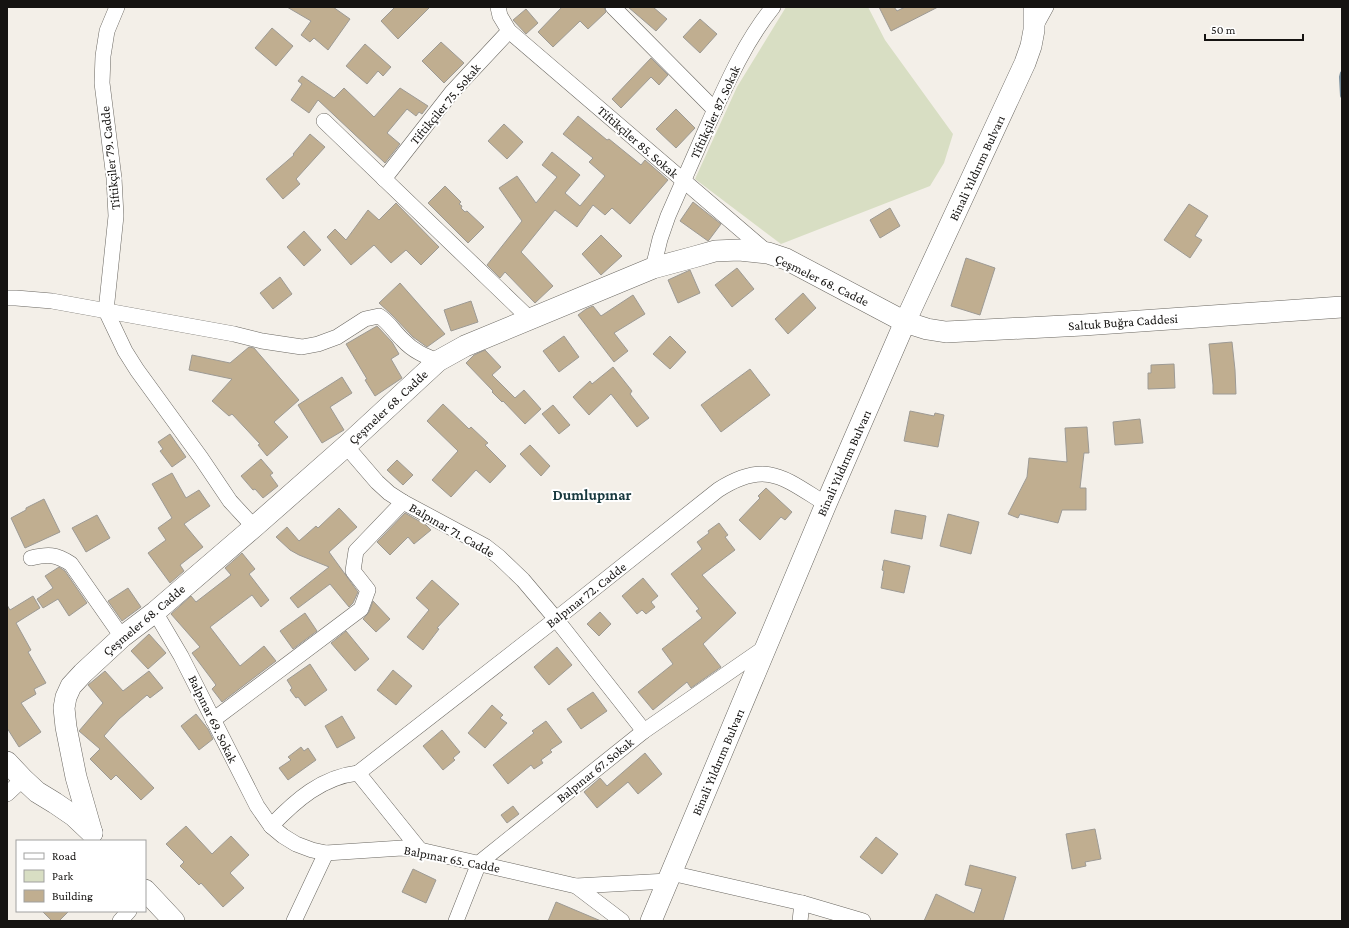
<svg xmlns="http://www.w3.org/2000/svg" width="1349" height="928" font-family="'Crimson Pro',serif">
<style>
.green{fill:#d8dec3}
.lines{fill:none;stroke-linecap:round;stroke-linejoin:round}
.stream{stroke:#7a909f;stroke-width:4}
.building{fill:#c0ae90;stroke:#9d9a94}
.street-casing{stroke:#6a6761;stroke-width:16}
.secondary-casing{stroke:#6a6761;stroke-width:22}
.street{stroke:#fff;stroke-width:15}
.secondary{stroke:#fff;stroke-width:21}
.labels{text-anchor:middle;dominant-baseline:central;stroke-width:4;stroke-linejoin:round;paint-order:stroke}
.street-label{font-size:13px;fill:#151311;stroke:#fff}
.quarter-label{font-size:15px;font-weight:bold;fill:#17383e;stroke:#fff}
</style>
<rect width="100%" height="100%" fill="#f3efe8"/>
<!-- green -->
<polygon class="green" points="786,7 868,7 885,40 953,134 944,163 930,186 781,244 695,179 737,87"/>
<g class="lines">
<!-- stream -->
<polyline class="stream" points="1342,73 1341,77 1342,96"/>
</g>
<!-- building -->
<g class="building">
<polygon points="287,7 333,7 350,19 328,50 314,38 310,42 301,35 311,21"/>
<polygon points="395,7 430,7 398,39 381,21"/>
<polygon points="562,7 604,7 606,12 588,29 580,21 553,47 538,32"/>
<polygon points="628,7 653,7 667,19 656,31"/>
<polygon points="879,7 894,7 897,11 905,7 938,7 891,31"/>
<polygon points="526,9 538,23 526,34 513,20"/>
<polygon points="700,19 717,34 700,53 683,37"/>
<polygon points="272,28 293,46 276,66 255,48"/>
<polygon points="441,42 464,63 444,83 422,61"/>
<polygon points="365,44 391,67 383,76 378,71 367,84 346,66"/>
<polygon points="651,58 668,75 659,85 651,77 621,108 612,99"/>
<polygon points="302,76 334,98 344,88 374,117 400,88 428,106 422,114 419,112 416,116 407,109 387,133 400,144 385,163 318,100 309,113 291,100 302,84 298,81"/>
<polygon points="676,109 695,128 676,148 656,129"/>
<polygon points="578,116 607,140 609,139 641,165 645,160 668,180 630,224 612,208 605,215 593,205 577,227 555,210 521,252 553,286 535,303 505,272 500,278 487,265 522,221 499,188 517,176 536,203 557,177 542,165 552,152 580,175 565,193 580,206 605,176 589,162 593,158 563,134"/>
<polygon points="504,124 523,142 507,159 488,141"/>
<polygon points="310,134 325,147 296,179 300,184 283,199 266,179 294,155 293,154"/>
<polygon points="445,186 461,202 459,204 462,206 461,208 465,212 467,211 484,227 468,243 428,203"/>
<polygon points="693,202 721,224 709,240 708,241 680,221"/>
<polygon points="396,203 439,247 421,265 406,250 391,263 374,245 351,265 327,237 335,229 346,240 368,210 379,220"/>
<polygon points="1189,204 1208,216 1195,236 1202,240 1190,258 1164,240"/>
<polygon points="890,208 900,226 880,238 870,220"/>
<polygon points="304,231 321,250 304,266 287,247"/>
<polygon points="601,235 622,256 601,275 582,254"/>
<polygon points="966,258 995,268 980,315 951,306"/>
<polygon points="737,268 754,289 732,307 715,285"/>
<polygon points="690,270 700,293 678,303 668,280"/>
<polygon points="280,277 292,294 273,309 260,293"/>
<polygon points="400,283 445,334 427,347 413,337 392,315 379,303"/>
<polygon points="803,293 816,308 788,334 775,319"/>
<polygon points="633,295 645,314 614,333 628,351 614,362 578,315 586,309 593,306 601,316"/>
<polygon points="471,301 478,322 451,331 444,310"/>
<polygon points="377,326 392,342 399,354 391,359 402,378 375,396 365,380 367,379 346,344"/>
<polygon points="564,336 579,357 559,372 543,351"/>
<polygon points="670,336 686,352 670,369 653,354"/>
<polygon points="1232,342 1235,370 1236,394 1213,394 1213,385 1209,344"/>
<polygon points="249,347 254,348 299,400 274,422 288,437 267,456 258,445 260,444 232,414 229,416 212,401 232,379 189,370 192,355 230,363"/>
<polygon points="485,350 501,367 492,375 515,398 524,390 541,409 525,424 503,401 502,402 492,392 493,391 466,363 474,355"/>
<polygon points="1174,364 1175,388 1148,389 1148,373 1151,373 1151,365"/>
<polygon points="613,367 632,391 630,394 649,418 637,427 611,394 589,415 573,397 590,381 592,384"/>
<polygon points="750,369 770,395 721,432 701,405"/>
<polygon points="342,377 352,393 330,407 344,430 322,443 298,405"/>
<polygon points="443,404 469,429 471,427 488,443 485,445 506,466 490,483 476,470 451,497 432,480 458,451 427,421"/>
<polygon points="553,405 570,425 559,434 542,414"/>
<polygon points="910,411 934,416 935,413 944,415 938,447 904,441"/>
<polygon points="1140,419 1143,443 1115,445 1113,422"/>
<polygon points="1087,427 1089,453 1084,453 1080,488 1086,488 1086,510 1062,510 1058,523 1020,514 1018,518 1008,514 1027,477 1029,458 1067,462 1065,428"/>
<polygon points="170,434 186,457 172,467 160,451 163,449 158,442"/>
<polygon points="530,445 550,466 541,476 520,454"/>
<polygon points="261,459 273,473 270,475 278,486 263,498 255,489 253,490 241,476"/>
<polygon points="397,460 413,475 403,485 387,470"/>
<polygon points="172,473 186,498 199,490 210,506 184,524 203,547 180,565 184,571 170,583 148,553 166,540 158,528 172,518 152,484"/>
<polygon points="766,488 792,512 785,520 781,517 760,540 739,520 760,498 758,496"/>
<polygon points="44,499 60,532 25,548 11,518 26,510 26,508"/>
<polygon points="339,508 357,527 329,552 358,592 353,603 349,607 330,584 298,608 290,598 329,567 299,555 290,550 276,537 287,527 299,541 316,526 318,528"/>
<polygon points="895,510 926,516 922,539 891,533"/>
<polygon points="405,513 426,525 431,530 414,544 408,537 390,555 377,542"/>
<polygon points="948,514 979,522 971,554 940,546"/>
<polygon points="97,515 110,538 86,552 72,528"/>
<polygon points="719,523 728,535 725,537 735,550 702,575 736,613 703,644 721,667 691,688 687,682 653,710 638,692 673,664 662,649 702,618 696,611 699,609 671,574 702,549 697,542 709,533 708,531"/>
<polygon points="242,553 255,569 249,574 269,600 261,607 252,595 210,627 240,666 264,646 276,661 222,702 212,689 216,685 192,653 200,647 171,614 191,596 196,602 231,575 225,568"/>
<polygon points="884,560 910,566 904,593 881,588 884,571 882,570"/>
<polygon points="59,567 65,571 87,603 69,616 58,599 43,608 37,599 53,588 45,576"/>
<polygon points="643,578 658,596 651,602 655,607 646,614 642,610 637,614 622,596"/>
<polygon points="432,580 459,604 437,628 439,629 423,650 407,637 429,610 416,598"/>
<polygon points="128,588 141,607 122,621 108,601"/>
<polygon points="33,596 40,608 16,623 31,650 28,652 46,683 34,689 36,694 21,703 41,732 19,747 7,728 7,605 10,610"/>
<polygon points="373,601 390,619 376,632 363,619 369,612"/>
<polygon points="600,612 611,624 599,636 587,624"/>
<polygon points="305,613 317,631 293,649 280,631"/>
<polygon points="346,631 369,659 355,671 331,643"/>
<polygon points="149,634 166,653 148,669 131,651"/>
<polygon points="557,647 572,665 549,685 534,667"/>
<polygon points="310,664 327,690 305,706 298,697 296,698 290,690 292,688 287,680"/>
<polygon points="393,670 412,686 396,705 377,690"/>
<polygon points="105,671 123,691 149,671 163,688 150,698 147,695 119,719 104,736 154,788 141,800 116,775 111,780 90,759 100,749 79,731 103,703 88,685"/>
<polygon points="593,692 607,711 581,729 567,709"/>
<polygon points="492,705 503,715 500,718 507,723 485,748 468,733"/>
<polygon points="196,714 208,729 213,739 199,750 181,726"/>
<polygon points="342,716 355,738 337,748 325,726"/>
<polygon points="546,721 562,742 550,750 552,752 541,760 543,763 534,769 531,765 508,784 493,765 534,733 532,731"/>
<polygon points="442,730 460,752 453,758 455,760 443,770 423,746"/>
<polygon points="301,747 304,751 308,748 316,760 288,780 279,768 291,760 288,757"/>
<polygon points="645,753 662,774 638,794 628,782 597,808 584,792 600,778 607,786"/>
<polygon points="513,806 519,814 507,823 501,815"/>
<polygon points="186,826 212,854 231,836 249,855 230,873 244,888 223,907 201,883 199,885 180,866 184,862 166,844"/>
<polygon points="1095,829 1101,859 1085,862 1086,866 1072,869 1066,834"/>
<polygon points="876,837 898,854 882,874 860,857"/>
<polygon points="970,865 1016,877 1003,921 924,921 936,894 974,913 982,889 965,885"/>
<polygon points="413,869 436,880 426,903 402,892"/>
<polygon points="556,902 601,921 548,921"/>
<polygon points="42,911 69,911 59,921 52,921"/>
</g>
<g class="lines">
<defs>
<g id="street">
<polyline points="117,7 107,31 103,56 102,83 114,178 116,216 106,311 125,351 137,370 201,458 230,501 254,527"/>
<polyline points="498,7 500,16 509,31 768,253"/>
<polyline points="613,7 715,110"/>
<polyline points="1035,27 1046,7"/>
<polyline points="324,121 530,319"/>
<polyline points="384,179 452,92 509,31"/>
<path d="M 653,268 L 660,239 L 668,216 C 681,186 694,157 707,127 C 726,85 744,43 773,7"/>
<path d="M 7,298 L 16,298 L 52,301 L 234,334 L 262,341 L 302,347 L 318,344 L 337,337 L 365,319 L 379,316 C 389,322 394,332 403,340 C 413,351 425,356 438,361"/>
<polyline points="346,446 377,482 389,493 403,502 485,546 499,557 523,580 556,619 644,731"/>
<path d="M 31,558 C 48,554 56,554 71,564 L 122,637"/>
<polyline points="155,612 181,656 257,806 271,826 283,836 296,844 312,850 326,853 402,848 420,850 576,886 668,881"/>
<polyline points="213,720 361,609 368,590 353,571 356,551 403,502"/>
<path d="M 358,773 L 556,619 L 718,490 C 766,459 784,478 826,504"/>
<polyline points="7,794 23,779"/>
<path d="M 271,826 C 296,800 322,777 358,773 L 420,850"/>
<polyline points="671,873 802,903 863,921"/>
<polyline points="576,886 622,921"/>
<polyline points="120,921 129,911"/>
<polyline points="294,921 326,853"/>
<polyline points="456,921 479,863 644,731 767,646"/>
<polyline points="800,921 802,903"/>
</g>
<g id="secondary">
<polyline points="7,762 23,779 37,792 55,803 74,816 92,833"/>
<polyline points="92,833 76,777 66,727 64,708 66,697 71,686 83,673 122,637 155,612 254,527 346,446 438,361 465,346 653,268 694,257 715,251 739,250 768,253 786,259 905,322 927,329 946,332 1083,325 1342,307"/>
<polyline points="145,890 174,921"/>
<polyline points="651,921 826,504 905,322 1025,63 1031,46 1034,30 1034,7"/>
</g>
</defs>
<!-- street casing -->
<use href="#street" class="street-casing"/>
<!-- secondary casing -->
<use href="#secondary" class="secondary-casing"/>
<!-- street -->
<use href="#street" class="street"/>
<!-- secondary -->
<use href="#secondary" class="secondary"/>
</g>
<g class="labels">
<!-- street labels -->
<g class="street-label">
<text transform="translate(445 104) rotate(-50)">Tiftikçiler 75. Sokak</text>
<text transform="translate(715 112) rotate(-65)">Tiftikçiler 87. Sokak</text>
<text transform="translate(638 142) rotate(41)">Tiftikçiler 85. Sokak</text>
<text transform="translate(110 158) rotate(-96)">Tiftikçiler 79. Cadde</text>
<text transform="translate(977 168) rotate(-65)">Binali Yıldırım Bulvarı</text>
<text transform="translate(822 280) rotate(26)">Çeşmeler 68. Cadde</text>
<text transform="translate(1123 322) rotate(-4)">Saltuk Buğra Caddesi</text>
<text transform="translate(388 407) rotate(-43)">Çeşmeler 68. Cadde</text>
<text transform="translate(844 463) rotate(-66)">Binali Yıldırım Bulvarı</text>
<text transform="translate(452 530) rotate(30)">Balpınar 71. Cadde</text>
<text transform="translate(586 595) rotate(-38)">Balpınar 72. Cadde</text>
<text transform="translate(144 620) rotate(-40)">Çeşmeler 68. Cadde</text>
<text transform="translate(213 719) rotate(64)">Balpınar 69. Sokak</text>
<text transform="translate(718 762) rotate(-67)">Binali Yıldırım Bulvarı</text>
<text transform="translate(595 770) rotate(-39)">Balpınar 67. Sokak</text>
<text transform="translate(452 859) rotate(11)">Balpınar 65. Cadde</text>
</g>
<!-- quarter labels -->
<g class="quarter-label">
<text x="592" y="495">Dumlupınar</text>
</g>
</g>
<!-- border -->
<rect width="1349" height="928" fill="none" stroke="#151311" stroke-width="16"/>
<!-- legend -->
<rect x="16" y="840" width="130" height="72" fill="#ffffff" stroke="#a1a1a0"/>
<rect x="24" y="853" width="20" height="6" fill="#ffffff" stroke="#a1a1a0"/>
<text x="52" y="860" font-size="12" fill="#151311">Road</text>
<rect x="24" y="870" width="20" height="12" fill="#d8dec3" stroke="#a1a1a0"/>
<text x="52" y="880" font-size="12" fill="#151311">Park</text>
<rect x="24" y="890" width="20" height="12" fill="#c0ae90" stroke="#a1a1a0"/>
<text x="52" y="900" font-size="12" fill="#151311">Building</text>
<!-- scale -->
<path d="M1205 34v6h98v-6" fill="none" stroke="#151311" stroke-width="2"/>
<text x="1211" y="34" font-size="12" fill="#151311" stroke="#ffffff" stroke-width="3" paint-order="stroke">50 m</text>
</svg>
